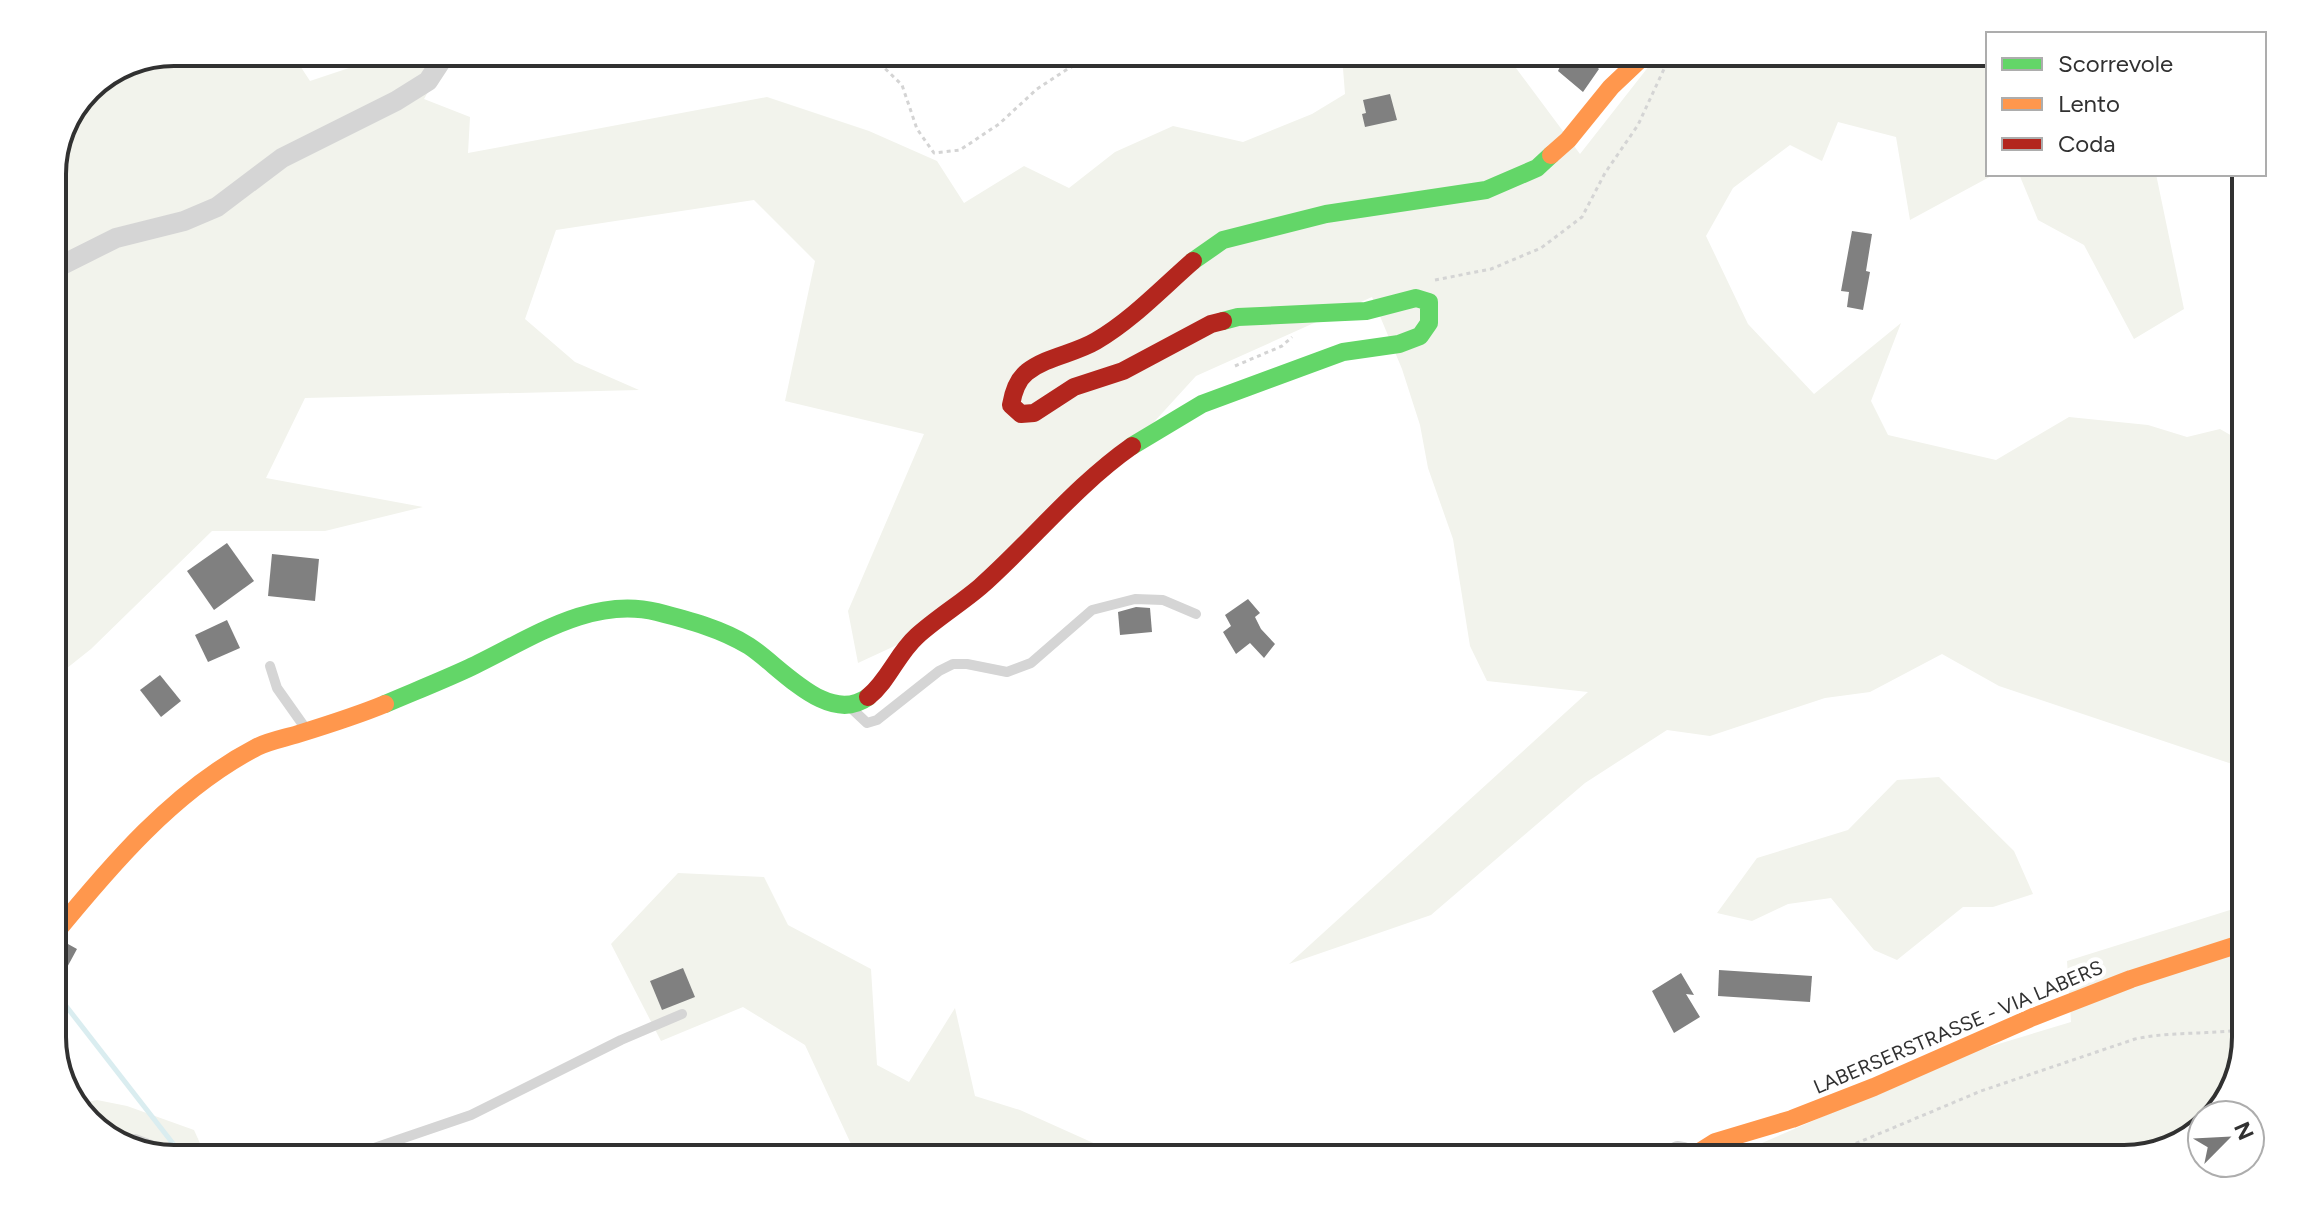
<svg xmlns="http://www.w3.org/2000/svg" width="2298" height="1211" font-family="Figtree,sans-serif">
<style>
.green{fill:#f2f3ec}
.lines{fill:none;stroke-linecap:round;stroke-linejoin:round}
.stream{stroke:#daedf0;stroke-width:5}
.building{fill:#808080}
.path{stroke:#d4d4d4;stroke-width:3;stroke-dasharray:4 4;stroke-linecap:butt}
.lane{stroke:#d5d5d5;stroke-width:10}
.street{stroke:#d5d5d5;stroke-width:20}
.fast{stroke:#63d668;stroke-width:18}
.slow{stroke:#ff974d;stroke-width:18}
.jam{stroke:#b3261e;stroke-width:18}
.labels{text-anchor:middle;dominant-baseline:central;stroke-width:8;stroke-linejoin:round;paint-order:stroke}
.street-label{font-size:20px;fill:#313131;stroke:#fff}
.rim{fill:none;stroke:#313131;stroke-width:4}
</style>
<rect width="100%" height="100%" fill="#fff"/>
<!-- green -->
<g class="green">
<polygon points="174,52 291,52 310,81 397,52 451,52 424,99 470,117 468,153 767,97 869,131 937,161 964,203 1024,166 1069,188 1115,152 1173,126 1243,142 1312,114 1345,94 1342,56 1346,52 1504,52 1580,154 1660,52 1988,52 1988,174 1995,174 1910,220 1896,137 1838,122 1822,161 1790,145 1733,188 1706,236 1748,324 1814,394 1901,323 1871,401 1888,435 1996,460 2069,417 2148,425 2187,437 2220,429 2246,444 2246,648 2238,656 2246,664 2246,755 2241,767 1999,686 1942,654 1870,692 1825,698 1710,736 1667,730 1585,783 1431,915 1289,964 1588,692 1487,681 1470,646 1453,539 1428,468 1420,425 1402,369 1372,297 1196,376 1133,445 899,644 858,663 848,611 924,434 785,401 815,261 754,200 556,230 525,319 575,362 639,390 305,398 266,478 423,507 325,531 212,531 91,649 52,680 52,166 88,87"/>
<polygon points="2019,174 2156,174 2184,309 2134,339 2084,245 2038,220"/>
<polygon points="1939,777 2014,851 2033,894 1993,907 1963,907 1897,960 1874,950 1831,898 1788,904 1752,921 1717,913 1757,858 1848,830 1897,780"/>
<polygon points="678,873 764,877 788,925 871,969 877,1065 909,1082 955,1008 975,1096 1020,1110 1129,1159 858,1159 805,1045 743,1007 661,1041 611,944"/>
<polygon points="2246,905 2246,1037 2233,1091 2211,1115 2202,1115 2202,1125 2185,1142 2125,1159 1744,1159 1748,1149 1972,1052 2071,1022 2067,961"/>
<polygon points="97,1100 127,1106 194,1130 203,1150 197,1159 174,1159 120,1146 73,1105"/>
</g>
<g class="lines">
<!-- stream -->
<g class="stream">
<polyline points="52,185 65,139"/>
<polyline points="52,360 55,370 55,423 52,430"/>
<polyline points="52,988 185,1159"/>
</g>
</g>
<!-- building -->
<g class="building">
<polygon points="1567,52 1599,52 1592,62 1599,69 1583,92 1558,71"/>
<polygon points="1390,94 1397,120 1365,127 1362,114 1366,113 1363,100"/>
<polygon points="1852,231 1872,234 1866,271 1870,272 1863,310 1847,307 1849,292 1841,291"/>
<polygon points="227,543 254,581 214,610 187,571"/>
<polygon points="272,554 319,559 315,601 268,596"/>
<polygon points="1248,599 1260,613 1255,617 1261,629 1275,644 1264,658 1250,643 1236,654 1223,632 1231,626 1225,615"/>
<polygon points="1136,607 1150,608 1152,632 1120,635 1118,612"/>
<polygon points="227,620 240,648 208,662 195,635"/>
<polygon points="160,675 181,701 161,717 140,690"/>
<polygon points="68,944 77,949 64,973 52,967 52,954 59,953"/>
<polygon points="683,968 695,997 662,1010 650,981"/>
<polygon points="1719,970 1812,976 1810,1002 1718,996"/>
<polygon points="1681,973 1694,995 1686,994 1700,1017 1674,1033 1652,991"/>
</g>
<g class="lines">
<!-- path -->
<g class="path">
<polyline points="868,52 902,85 917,129 934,153 960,150 999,124 1037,89 1069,68 1105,52"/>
<polyline points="932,52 933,52"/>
<polyline points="1160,52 1174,58 1197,52"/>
<polyline points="1668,63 1680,52"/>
<polyline points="1435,280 1491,269 1541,248 1582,217 1605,173 1638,125 1664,69"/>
<polyline points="1235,366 1282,346 1292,337"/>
<path d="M 1754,1159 L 1815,1156 L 1833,1153 L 1981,1091 L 2135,1039 C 2172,1031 2209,1035 2246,1029"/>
</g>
<!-- lane -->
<g class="lane">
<polyline points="270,666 277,688 306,729"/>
<polyline points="850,707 867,723 877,720 939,671 953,664 967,664 1007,672 1031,663 1092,610 1135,599 1163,600 1196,614"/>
<polyline points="119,1146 135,1139 159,1148 175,1159"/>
<polyline points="342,1159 471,1115 621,1040 682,1014"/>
</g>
<!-- street -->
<g class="street">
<polyline points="52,270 116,238 184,221 217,207 282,158 396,101 428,81 447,52"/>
<polyline points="1662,1159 1678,1151 1684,1152 1689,1158"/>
</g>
<!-- fast -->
<g class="fast">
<polyline points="1193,261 1223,240 1326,214 1486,190 1537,168 1551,155"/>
<polyline points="1132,446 1202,404 1343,352 1399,344 1420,336 1429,323 1429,302 1416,298 1366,311 1238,317 1223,321"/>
<path d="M 385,704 C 413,692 441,681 469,668 C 527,641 590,595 657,612 C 688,620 722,629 749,646 C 781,667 828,726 868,697"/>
</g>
<!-- slow -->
<g class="slow">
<polyline points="1551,155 1568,140 1611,87 1648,52"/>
<path d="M 52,937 C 110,866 174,790 257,747 C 269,741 285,738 298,734 C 327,725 356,716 385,704"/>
<polyline points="1688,1159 1715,1142 1792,1119 1874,1087 2033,1017 2131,979 2246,942"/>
</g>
<!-- jam -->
<g class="jam">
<path d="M 1193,261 C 1162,288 1132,320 1096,341 C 1074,354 1048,356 1027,372 C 1017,380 1013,393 1011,405 L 1021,414 L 1034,413 L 1074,387 L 1123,371 L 1211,324 L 1223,321"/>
<path d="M 868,697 C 889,680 897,654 917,636 C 937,618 960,604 980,587 C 1032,541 1075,486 1132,446"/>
</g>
</g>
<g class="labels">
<!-- street labels -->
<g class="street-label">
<text transform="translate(1958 1027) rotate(-23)">LABERSERSTRASSE - VIA LABERS</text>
</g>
</g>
<!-- crop -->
<path d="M0 0H2298V1211H0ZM174 66H2124A108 108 0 0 1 2232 174V1037A108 108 0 0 1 2124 1145H174A108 108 0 0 1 66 1037V174A108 108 0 0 1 174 66Z" fill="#fff" fill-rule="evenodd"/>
<path class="rim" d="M174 66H2124A108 108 0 0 1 2232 174V1037A108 108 0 0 1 2124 1145H174A108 108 0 0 1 66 1037V174A108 108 0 0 1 174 66Z"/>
<!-- legend -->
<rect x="1986" y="32" width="280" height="144" fill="#ffffff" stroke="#adadad" stroke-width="2"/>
<rect x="2002" y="58" width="40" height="12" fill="#63d668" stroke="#adadad" stroke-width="2"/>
<text x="2058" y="72" font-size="24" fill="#313131">Scorrevole</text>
<rect x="2002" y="98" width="40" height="12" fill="#ff974d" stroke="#adadad" stroke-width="2"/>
<text x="2058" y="112" font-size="24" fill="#313131">Lento</text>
<rect x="2002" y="138" width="40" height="12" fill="#b3261e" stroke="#adadad" stroke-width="2"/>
<text x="2058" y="152" font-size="24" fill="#313131">Coda</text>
<!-- north arrow -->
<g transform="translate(2226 1139) rotate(66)"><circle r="38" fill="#ffffff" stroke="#adadad" stroke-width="2"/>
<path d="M0-6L14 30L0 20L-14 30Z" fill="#797979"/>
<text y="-12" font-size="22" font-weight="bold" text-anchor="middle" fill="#313131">N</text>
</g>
</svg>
